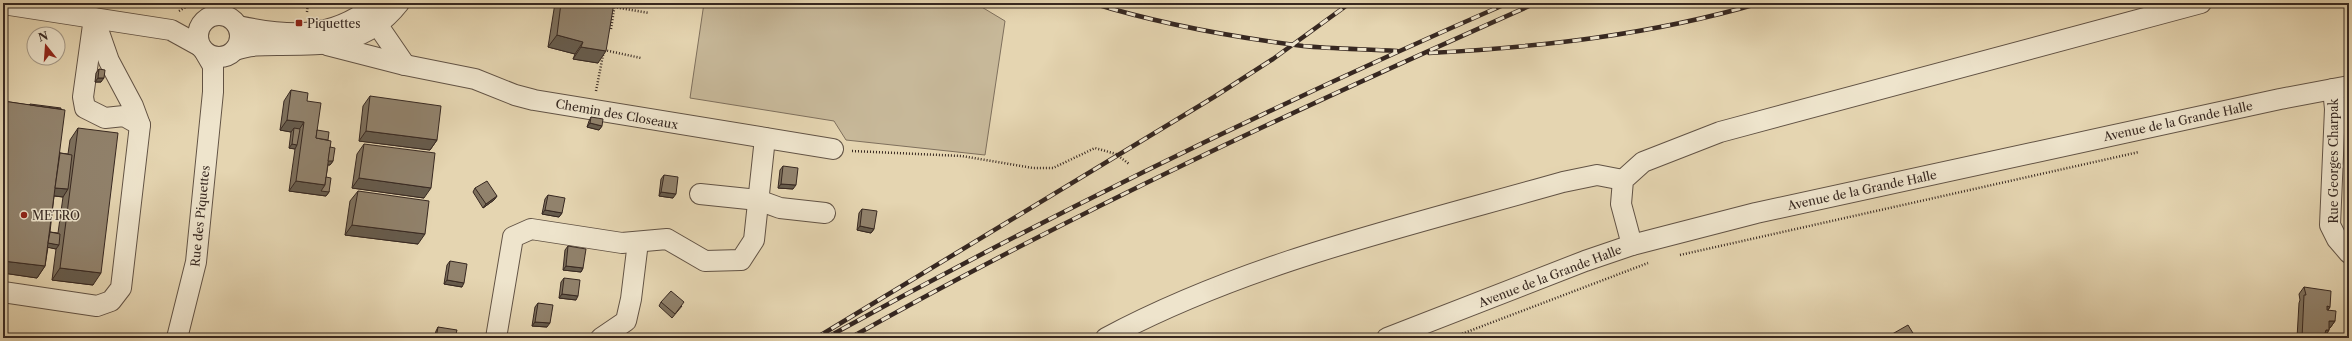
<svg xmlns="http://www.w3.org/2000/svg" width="2352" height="341" font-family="'Libre Caslon Text',serif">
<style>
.green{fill:#c7b899;stroke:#7f705d}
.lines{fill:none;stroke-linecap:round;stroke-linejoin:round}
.minor-casing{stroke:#625345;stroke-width:22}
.path{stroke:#372821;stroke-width:2.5;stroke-dasharray:1 2;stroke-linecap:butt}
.minor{stroke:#eee4cc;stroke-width:20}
.rail-casing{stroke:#372821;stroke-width:4.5}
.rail{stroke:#eee4cc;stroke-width:3;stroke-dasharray:9;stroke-linecap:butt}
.wall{fill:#7d705d;stroke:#372821;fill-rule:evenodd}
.shaded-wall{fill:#665b4c;stroke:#372821}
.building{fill:#91826c;stroke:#372821}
.poi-dot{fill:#8f2418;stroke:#eee4cc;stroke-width:1.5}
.labels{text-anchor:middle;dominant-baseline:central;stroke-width:3;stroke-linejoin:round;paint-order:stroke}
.poi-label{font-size:12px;fill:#372821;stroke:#eee4cc;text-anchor:start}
.street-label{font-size:12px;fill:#372821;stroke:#eee4cc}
</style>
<rect width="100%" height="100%" fill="#e5d5b1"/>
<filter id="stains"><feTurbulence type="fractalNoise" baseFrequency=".005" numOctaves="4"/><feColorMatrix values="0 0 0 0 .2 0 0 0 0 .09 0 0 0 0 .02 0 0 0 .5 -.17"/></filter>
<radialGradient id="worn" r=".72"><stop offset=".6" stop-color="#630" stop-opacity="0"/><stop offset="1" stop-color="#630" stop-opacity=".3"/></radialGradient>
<!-- green -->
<polygon class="green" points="704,3 975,3 1005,21 985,155 846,140 834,121 690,98"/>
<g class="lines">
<defs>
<g id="minor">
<polyline points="3,4 171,30 200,46"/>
<polyline points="370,14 405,65"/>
<circle cx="219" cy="36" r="21"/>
<polyline points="93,25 83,97 85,108 105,118 124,116 140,125"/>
<path d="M 238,26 C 290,37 334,40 377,3"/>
<polyline points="327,45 405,65 475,79 515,95 534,100 833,149"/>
<path d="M 235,50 C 248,45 263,45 277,45 C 327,45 365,46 399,3"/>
<polyline points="2333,89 2335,109 2330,225 2337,239 2349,253"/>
<polyline points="700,194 758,200 780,208 825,213"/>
<polyline points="1632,245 1621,204 1623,180 1643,162 1720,132 2201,3"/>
<polyline points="3,292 97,306 111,301 121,288 140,125 133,106 109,61 94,18"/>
<polyline points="177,338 196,262 213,92 213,66 206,54"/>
<polyline points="496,338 513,237 531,229 622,243 667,239 705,261 741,260 754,240 765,138"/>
<polyline points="601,338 626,321 631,299 638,242"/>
<path d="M 1106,338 C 1248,262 1408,226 1563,182 L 1597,175 L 1623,180"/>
<polyline points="1387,338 1585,261 1632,245 1756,213 2280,99 2349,86"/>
</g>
</defs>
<!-- minor casing -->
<use href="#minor" class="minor-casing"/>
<!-- path -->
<g class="path">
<polyline points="319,3 337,4"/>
<polyline points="614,7 649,13"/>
<polyline points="179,11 193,3"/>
<polyline points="307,12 308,3"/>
<polyline points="611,29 615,3"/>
<polyline points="596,91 604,50 641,58"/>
<polyline points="852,151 962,156 1033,168 1053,168 1095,148 1116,154 1129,164"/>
<polyline points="1680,255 2139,152"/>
<polyline points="1451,338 1648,263"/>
</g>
<!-- minor -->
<use href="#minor" class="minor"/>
<defs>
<g id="rail">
<path d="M 1092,3 C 1160,24 1232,37 1303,46 C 1334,49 1366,49 1397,51"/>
<path d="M 1429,53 C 1541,47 1651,35 1760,3"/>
<polyline points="816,338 1214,97 1273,59 1350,3"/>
<path d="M 826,338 C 1048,215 1276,104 1508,3"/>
<path d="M 850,338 C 1074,212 1301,107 1536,3"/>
</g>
</defs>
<!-- rail casing -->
<use href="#rail" class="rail-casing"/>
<!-- rail -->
<use href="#rail" class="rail"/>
</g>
<!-- wall -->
<g class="wall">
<polygon points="555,3 614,3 598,63 573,59 575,54 548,47"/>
<polygon points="99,69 101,82 95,82 96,73"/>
<path d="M 3,78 L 3,101 L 29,105 L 30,104 L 60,153 L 68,154 L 70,140 L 78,128 L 93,285 L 52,280 L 56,249 L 48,247 L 45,266 L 37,278 L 3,273 ZM 54,196 L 63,197 L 58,233 L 50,232 Z"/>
<polygon points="291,90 307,101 317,130 328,140 330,147 333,161 330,165 328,165 326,177 329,192 326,196 289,191 295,149 289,148 291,132 280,130 284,101"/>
<polygon points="370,96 437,140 430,150 359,141 363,106"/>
<polygon points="591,117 602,126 599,130 587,127 589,121"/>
<polygon points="364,144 424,198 352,188 357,154"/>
<polygon points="783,166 793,189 778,188 780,170"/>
<polygon points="664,175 673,198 659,196 661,179"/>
<polygon points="475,188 497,196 494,200 483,208 473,192"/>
<polygon points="358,191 418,244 345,235 350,201"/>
<polygon points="548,195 562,213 559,217 542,214 545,199"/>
<polygon points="862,209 874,229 871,233 857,230 859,213"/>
<polygon points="568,246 583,268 581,272 563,270 565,250"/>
<polygon points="450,261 462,287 444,284 447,265"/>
<polygon points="564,278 576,300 559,298 561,282"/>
<polygon points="2304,287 2330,307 2328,310 2335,321 2330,328 2329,328 2329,330 2327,333 2334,338 2297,338 2299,303 2300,300 2299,294"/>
<polygon points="661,302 682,306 672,318 659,306"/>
<polygon points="538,303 547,327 532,326 535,307"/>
<polygon points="438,327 455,338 434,338 436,331"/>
</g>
<!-- shaded-wall -->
<g class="shaded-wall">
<polygon points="557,35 583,42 575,54 548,47"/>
<polygon points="581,47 606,51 598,63 573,59"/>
<polygon points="98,78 104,78 101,82 95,82"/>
<polygon points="287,120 304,122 297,133 294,128 291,132 280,130"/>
<polygon points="590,123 602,126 599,130 587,127"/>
<polygon points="366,131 437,140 430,150 359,141"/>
<polygon points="292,144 297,145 295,149 289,148"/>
<polygon points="325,160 333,161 330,165 322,164"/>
<polygon points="359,178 431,188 424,198 352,188"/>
<polygon points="296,181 325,185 329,192 326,196 289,191"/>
<polygon points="781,184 796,185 793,189 778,188"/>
<polygon points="53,188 68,189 63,197 48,195"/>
<polygon points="661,192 676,194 673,198 659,196"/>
<polygon points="497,196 494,200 483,208 486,204"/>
<polygon points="545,210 562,213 559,217 542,214"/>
<polygon points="352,225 425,234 418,244 345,235"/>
<polygon points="860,226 874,229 871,233 857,230"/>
<polygon points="44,242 59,245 56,249 41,246"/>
<polygon points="3,261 45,266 37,278 3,273"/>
<polygon points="566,266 583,268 581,272 563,270"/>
<polygon points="60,268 101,273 93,285 52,280"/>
<polygon points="447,280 464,283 462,287 444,284"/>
<polygon points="562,294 578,296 576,300 559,298"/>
<polygon points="2327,306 2330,307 2325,314"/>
<polygon points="2329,321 2335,321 2330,328 2324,328"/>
<polygon points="535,322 550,323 547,327 532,326"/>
<polygon points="2326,330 2329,330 2324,338"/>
</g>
<!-- building -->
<g class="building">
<polygon points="561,3 614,3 606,51 581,47 583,42 557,35"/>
<polygon points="99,69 105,70 104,78 98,78"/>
<polygon points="3,78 6,78 3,101"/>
<polygon points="291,90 308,93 307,101 321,103 316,138 331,141 325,185 296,181 304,122 287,120"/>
<polygon points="370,96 441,106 437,140 366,131"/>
<polygon points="3,101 65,110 45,266 3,261"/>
<polygon points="30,104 61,108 61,109 30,105"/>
<polygon points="591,117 603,119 602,126 590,123"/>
<polygon points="78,128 118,133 101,273 60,268"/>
<polygon points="294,128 300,129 297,145 292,144"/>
<polygon points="317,130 329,132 328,140 316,138"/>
<polygon points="364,144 435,153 431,188 359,178"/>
<polygon points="330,147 335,148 333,161 328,161"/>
<polygon points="60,153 72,155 68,189 55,188"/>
<polygon points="783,166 798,168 796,185 781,184"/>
<polygon points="664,175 678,177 676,194 661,192"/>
<polygon points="326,177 331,178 329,192 321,191 325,185"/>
<polygon points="487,181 497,196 486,204 475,188"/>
<polygon points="358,191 429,201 425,234 352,225"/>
<polygon points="548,195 565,198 562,213 545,210"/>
<polygon points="862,209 877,211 874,229 860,226"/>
<polygon points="50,232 60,234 59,245 48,243"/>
<polygon points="568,246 586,249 583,268 566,266"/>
<polygon points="450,261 467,264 464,283 447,280"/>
<polygon points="564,278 580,280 578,296 562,294"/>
<polygon points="2304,287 2331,291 2330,307 2327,306 2327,310 2336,311 2335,321 2329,321 2329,330 2326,330 2325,333 2334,334 2334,338 2302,338 2304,295 2306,295"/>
<polygon points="671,291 684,302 675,314 661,302"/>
<polygon points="538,303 553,305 550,323 535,322"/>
<polygon points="1908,325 1916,338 1888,338 1887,337"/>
<polygon points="438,327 457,330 455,338 436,338"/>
</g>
<!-- markers -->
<g class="poi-dot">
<rect x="295" y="19" width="8" height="8" rx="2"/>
<circle cx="24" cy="215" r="4"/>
</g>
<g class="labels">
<!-- poi labels -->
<g class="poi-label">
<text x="307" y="23">Piquettes</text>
<text x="32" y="215">METRO</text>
</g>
<!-- street labels -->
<g class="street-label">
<text transform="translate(617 114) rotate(10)">Chemin des Closeaux</text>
<text transform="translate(2178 121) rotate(-12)">Avenue de la Grande Halle</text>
<text transform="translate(2333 161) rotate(-90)">Rue Georges Charpak</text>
<text transform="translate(1862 190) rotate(-12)">Avenue de la Grande Halle</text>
<text transform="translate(200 216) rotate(-84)">Rue des Piquettes</text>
<text transform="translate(1550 276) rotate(-21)">Avenue de la Grande Halle</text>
</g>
</g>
<!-- margin -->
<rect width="2352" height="341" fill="none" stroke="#e5d5b1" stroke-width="16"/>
<rect x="4" y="4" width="2344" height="333" fill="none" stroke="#372821" stroke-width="2"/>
<rect x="8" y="8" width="2336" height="325" fill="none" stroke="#372821"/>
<!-- north arrow -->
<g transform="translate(46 46) rotate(343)"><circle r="19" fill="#eee4cc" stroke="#a59988"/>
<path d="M0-3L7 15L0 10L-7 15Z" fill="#8f2418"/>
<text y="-6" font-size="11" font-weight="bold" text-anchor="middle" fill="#372821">N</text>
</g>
<rect width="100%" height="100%" filter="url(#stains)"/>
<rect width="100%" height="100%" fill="url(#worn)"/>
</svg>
